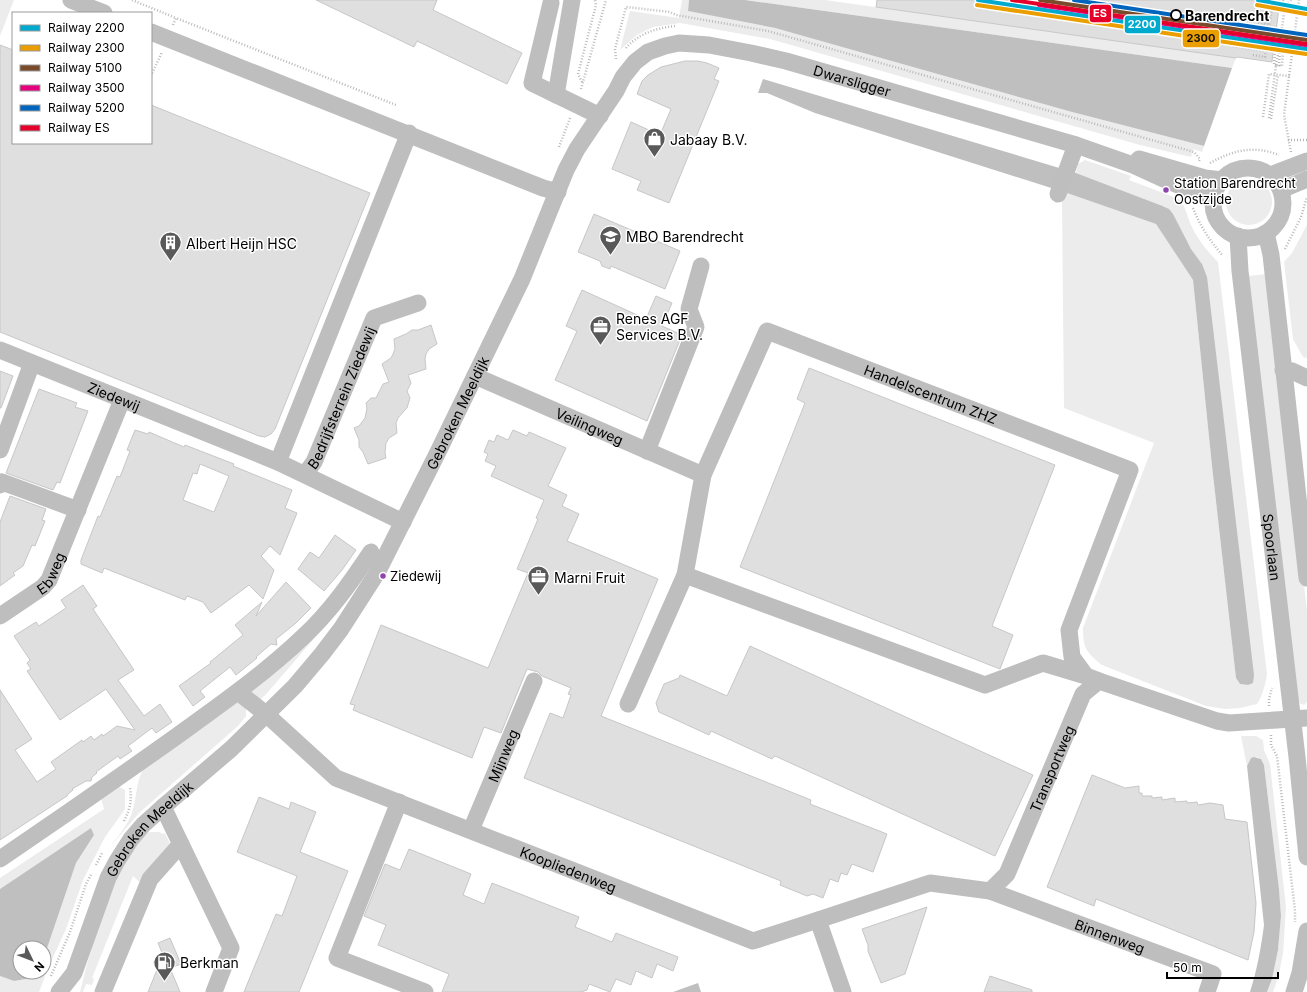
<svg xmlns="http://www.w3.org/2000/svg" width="1307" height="992" font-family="Inter,sans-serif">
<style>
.green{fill:#ececec}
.water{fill:#bfbfbf}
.building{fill:#dfdfdf;stroke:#c7c7c7;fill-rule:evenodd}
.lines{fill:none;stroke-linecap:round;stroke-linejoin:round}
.path{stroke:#b9b9b9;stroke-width:2.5;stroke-dasharray:1 2;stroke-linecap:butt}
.minor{stroke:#bebebe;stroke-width:17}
.rail-1-casing{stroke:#fff;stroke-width:7}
.rail-2-casing{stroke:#fff;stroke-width:7}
.rail-3-casing{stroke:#fff;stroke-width:7}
.rail-4-casing{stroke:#fff;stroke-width:7}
.rail-5-casing{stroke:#fff;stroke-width:7}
.rail-6-casing{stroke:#fff;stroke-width:7}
.rail-1{stroke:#00a9ce;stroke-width:4}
.rail-2{stroke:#eb9e00;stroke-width:4}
.rail-3{stroke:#7a4b2a;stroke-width:4}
.rail-4{stroke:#e5007d;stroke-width:4}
.rail-5{stroke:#0065bd;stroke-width:4}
.rail-6{stroke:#e4002b;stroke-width:4}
.stop-dot{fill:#fff;stroke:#000;stroke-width:2}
.bus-dot{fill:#8e44ad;stroke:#fff;stroke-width:1.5}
.labels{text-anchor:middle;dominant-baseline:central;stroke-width:3;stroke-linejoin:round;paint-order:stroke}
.bus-label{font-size:13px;fill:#000;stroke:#fff;text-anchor:start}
.stop-label{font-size:14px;font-weight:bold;fill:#000;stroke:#fff;text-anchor:start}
.street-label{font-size:14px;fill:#000;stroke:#fff}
.poi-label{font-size:14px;fill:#000;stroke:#fff;text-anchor:start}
.line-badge{stroke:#fff;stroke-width:1.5}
.badge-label{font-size:11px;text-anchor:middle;font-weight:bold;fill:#fff}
.pale-badge-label{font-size:11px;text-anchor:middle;font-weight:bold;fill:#111}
</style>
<rect width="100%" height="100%" fill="#fff"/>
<!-- green -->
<g class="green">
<polygon points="0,0 14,0 0,36"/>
<polygon points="682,0 689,0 688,11 775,28 1072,112 1204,146 1202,152 1193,149 1191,157 1140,145 770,39 680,23 653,27 637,35 620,50 630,11 679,18"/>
<polygon points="745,0 825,0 1236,58 1232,68"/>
<path d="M 1085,160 L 1131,176 L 1129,180 L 1179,199 C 1186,206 1187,218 1192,227 C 1198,240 1207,251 1218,262 L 1267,674 C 1266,683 1262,697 1257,704 L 1240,708 L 1225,709 L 1206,706 L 1102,665 C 1086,652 1083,648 1083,628 L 1154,443 L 1064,408 L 1062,201 L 1067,193 L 1156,224 L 1193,280 L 1212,466 L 1236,678 L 1240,684 L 1248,685 L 1202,264 L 1191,249 L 1182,234 L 1160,205 L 1076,173 L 1078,164 Z"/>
<circle cx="1249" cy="202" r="23"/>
<polygon points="1307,225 1307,358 1306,358 1303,357 1293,339 1284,262 1292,253"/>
<polygon points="1268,274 1307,611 1307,702 1304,705 1299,703 1296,700 1247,276"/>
<polygon points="349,588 312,641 268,692 261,699 254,698 250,690"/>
<path d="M 237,702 L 243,704 L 246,709 L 246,716 L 238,726 L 139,813 L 110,847 C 118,836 130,823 133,809 C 137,795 136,783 143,769 Z"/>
<polygon points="1241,736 1256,736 1263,740 1264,750 1270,764 1286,907 1283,954 1278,978 1273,992 1267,992 1272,979 1278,950 1281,916 1279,889 1264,765 1261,759 1257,757 1251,758 1247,766"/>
<polygon points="118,786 125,790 125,809 105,837 83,880 66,929 49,966 39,992 0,992 0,976 14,981 37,977 39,972 44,972 44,957 76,863 94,835 91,828 0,889 0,878 104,809 101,798"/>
<polygon points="150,832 159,832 163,834 165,833 175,854 142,884 133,876 92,978 94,979 92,985 86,984 83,992 80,992 87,964 107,898 133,849 147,833"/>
</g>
<!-- water -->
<g class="water">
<polygon points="689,0 745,0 1232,68 1204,146 1072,112 775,28 688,11"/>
<polygon points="763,79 1076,173 1160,205 1169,209 1173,214 1191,249 1202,264 1207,277 1254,675 1253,683 1248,685 1240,684 1236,678 1212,466 1193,280 1156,224 1067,193 815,113 767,93 758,93"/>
<path d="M 1254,757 L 1261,759 L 1264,765 L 1279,889 L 1281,916 L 1278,950 L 1272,979 L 1267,992 L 1250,992 C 1257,970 1261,948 1264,925 L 1247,766 L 1251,758 Z"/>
<polygon points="91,828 94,835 76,863 44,957 44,948 20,948 20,972 39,972 37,977 14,981 0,976 0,889"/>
<polygon points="698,983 701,992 673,992"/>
</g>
<!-- building -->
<g class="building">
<polygon points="316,0 437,0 433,10 522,53 507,84 417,41 414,47"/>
<polygon points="877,0 1280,0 1272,62 1237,57 1236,58 876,7"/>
<polygon points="0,45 13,50 13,143 151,143 151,105 370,193 275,429 271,434 265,437 259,436 0,332"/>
<polygon points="685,61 698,61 707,63 719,68 714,79 719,81 669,203 637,190 641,181 612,169 631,122 660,135 671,109 637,94 642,81 648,75 661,67"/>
<polygon points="594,214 680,251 665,289 611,266 610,269 602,266 600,261 578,252"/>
<polygon points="582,290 646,319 656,296 672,303 662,326 682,335 647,421 555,380 577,331 566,326"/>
<polygon points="431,325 437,344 429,349 426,354 425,359 426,369 408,375 411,383 407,391 410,398 407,408 404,411 398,418 396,423 397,433 389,438 386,443 385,453 386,458 368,464 363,452 359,447 359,440 354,428 359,426 365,418 367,408 366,403 371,398 376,398 383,384 389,382 382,364 391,358 393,354 395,349 394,339 406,334 412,330 418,330"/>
<polygon points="809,368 1055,465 992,626 1013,635 1000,669 740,567 805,403 797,399"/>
<polygon points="0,371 13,376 1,408 0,408"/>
<polygon points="39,389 77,403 75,407 88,411 60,483 57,482 53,490 6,473"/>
<path d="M 135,430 L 148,434 L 149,432 L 184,447 L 185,445 L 234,464 L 233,466 L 292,490 L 285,508 L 297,513 L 280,555 L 270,546 L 261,556 L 274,570 L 263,599 L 249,585 L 211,613 L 203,602 L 187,596 L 185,600 L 104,568 L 102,573 L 81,564 L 81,560 L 98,516 L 100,517 L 117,476 L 120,477 L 130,451 L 127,450 ZM 200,464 L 229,476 L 214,512 L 183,500 L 193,473 L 197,474 Z"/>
<polygon points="513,430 527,436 529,432 566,448 548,486 567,495 562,506 579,514 567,541 658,579 601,716 811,800 810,804 887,834 873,872 852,864 847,875 841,873 838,882 830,879 823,898 813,894 807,896 780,885 781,881 524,778 550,713 563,718 571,695 568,694 571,688 542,676 538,672 527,669 501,733 484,727 472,758 353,710 355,705 350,704 381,625 488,668 528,573 517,569 538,519 536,518 544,500 491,476 496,466 485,461 488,454 484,452 489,440 494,442 497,435 508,440"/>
<polygon points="10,496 46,509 42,520 45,521 35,546 32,545 23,566 13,573 15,575 0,586 0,522"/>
<polygon points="335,535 356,550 342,570 324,591 298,569 310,552 319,558"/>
<polygon points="286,582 311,608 296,623 276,639 277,645 271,644 256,657 257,658 236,675 230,667 200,691 205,697 193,706 179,686 211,663 210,662 243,635 235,625 262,602 256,616"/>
<polygon points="83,585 97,606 93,609 134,670 118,680 144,716 160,704 172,722 156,733 152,728 128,746 132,751 120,759 118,756 96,772 97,773 92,777 91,781 86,781 72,789 73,790 68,794 67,796 0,840 0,690 32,739 15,750 37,782 56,769 51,762 82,740 83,742 91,736 94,740 102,734 103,736 117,726 135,730 106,689 60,720 27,671 31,669 27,663 30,660 14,636 36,622 39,626 66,608 61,600"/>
<polygon points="750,646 1033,775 995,856 775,756 772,759 711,731 709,735 659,712 656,703 664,684 679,678 680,675 727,696"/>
<polygon points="1092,775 1125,788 1139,786 1139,793 1142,793 1142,796 1152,796 1152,798 1162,797 1162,800 1175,798 1175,802 1187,801 1187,803 1197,802 1198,805 1210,803 1223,805 1225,819 1247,822 1256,903 1254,932 1248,960 1096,899 1094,906 1047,887"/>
<polygon points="259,797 289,809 291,802 316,812 300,852 348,871 299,992 244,992 276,914 282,916 297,876 237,852"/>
<polygon points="409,849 471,874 463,895 484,904 492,883 579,917 575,927 612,942 616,933 678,957 673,971 657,964 652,978 636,971 631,985 616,979 610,992 589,984 587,990 581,992 442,992 449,974 378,945 386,925 364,916 385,864 400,870"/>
<polygon points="927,907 905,974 881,983 868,951 868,945 862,929"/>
<polygon points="170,938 181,964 170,968 180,992 148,992 163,955 158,943"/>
<polygon points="990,976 1032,990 1032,992 984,992"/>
</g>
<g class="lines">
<!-- path -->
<g class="path">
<polyline points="132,0 176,18"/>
<polyline points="1283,0 1285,6"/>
<polyline points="1272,8 1285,10"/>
<polyline points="1239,18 1269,23"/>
<polyline points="1258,23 1269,25"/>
<polyline points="173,25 176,18 396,105"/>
<polyline points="1267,40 1280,42 1285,6 1291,0"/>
<polyline points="1233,46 1265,51"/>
<path d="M 626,48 C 639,33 657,28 675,26"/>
<polyline points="1253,55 1265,57 1273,0"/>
<polyline points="616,59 615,49 626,7 670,12 676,15 768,31 1194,152 1200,159 1199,161"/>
<polyline points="1276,65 1274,65 1275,51 1280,46"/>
<polyline points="1276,65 1279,48"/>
<polyline points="1279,66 1280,48"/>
<polyline points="151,76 162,52"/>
<polyline points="582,82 578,74 596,5 595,0"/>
<polyline points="581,89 606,0"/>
<polyline points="1263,117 1269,74 1290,76"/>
<polyline points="1269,118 1276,65 1282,66 1283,52 1280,46 1280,42"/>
<polyline points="1271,119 1278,75"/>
<polyline points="1288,140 1307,140"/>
<polyline points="559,147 570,118"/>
<polyline points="1291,152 1284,115 1299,0"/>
<path d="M 1210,163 C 1234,150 1253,145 1279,155"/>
<path d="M 1193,208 C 1200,226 1210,241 1223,256"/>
<polyline points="1285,249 1301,217 1307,197"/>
<polyline points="1269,706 1269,699 1272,688"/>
<polyline points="1271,735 1271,745 1277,756 1295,911 1295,922"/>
<path d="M 124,821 C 130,809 132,801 130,788"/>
<polyline points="96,865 102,853"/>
<polyline points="51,976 70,932 86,884 92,873"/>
</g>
<!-- minor -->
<g class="minor">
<polyline points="71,0 104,13"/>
<polyline points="551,3 532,83 600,116"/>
<polyline points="151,32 543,188 558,192"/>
<polyline points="556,95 572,0"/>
<polyline points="1139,159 1205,178 1222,180"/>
<circle cx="1248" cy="203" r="35"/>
<polyline points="1270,175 1307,161"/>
<polyline points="1281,190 1307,179"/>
<polyline points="1058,194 1076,145"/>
<polyline points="1266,233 1271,255 1307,578"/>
<path id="s1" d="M 1238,236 L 1240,271 L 1297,757 L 1307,857"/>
<path id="s2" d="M 0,350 L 278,462 L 403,522"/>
<polyline points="1283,370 1292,371 1307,378"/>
<path id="s3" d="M 475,376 L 703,475"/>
<polyline points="0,450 32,363"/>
<polyline points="647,451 696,327 689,309 701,266"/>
<polyline points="278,462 409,133"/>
<path id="s4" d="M 305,474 L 314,462 L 374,318 L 418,303"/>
<polyline points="0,485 2,482 78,510"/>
<path id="s5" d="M 0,616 L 43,587 L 49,580 L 122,400"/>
<path id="s6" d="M 1086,676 L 1043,663 L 985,685 L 685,575 L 703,475 L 767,331 L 1130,470 L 1069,630 L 1072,657 L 1086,676 L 1099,681"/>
<path id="s7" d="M 238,692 L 267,715 L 336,778 L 753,941 L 818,920 L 843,992"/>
<polyline points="628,704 685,575"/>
<polyline points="399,802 337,958 425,992"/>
<polyline points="163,807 231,948 214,992"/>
<path id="s8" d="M 471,830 L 534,681"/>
<path d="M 0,859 C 59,819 118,778 177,736 C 220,705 264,674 303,637 C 330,612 351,582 371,552"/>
<path id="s9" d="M 990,891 L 1213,974 L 1207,992"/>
<path id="s10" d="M 818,920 L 930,883 L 990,891 L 1007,874 L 1083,694 L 1099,681 L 1217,721 L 1229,723 L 1307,718"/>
<path id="s11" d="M 59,992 L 74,973 L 108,878 L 117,861 L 131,839 L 143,825 L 163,807 L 231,749 L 295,686 L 322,654 L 341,629 L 377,573 L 437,454 L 522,279 L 566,170 L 577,149 L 616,91 L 623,77 L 635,62 L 648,52 L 665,46 L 679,43 L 709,45 L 751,53 L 786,61 L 1076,145 L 1133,165 L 1168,181 L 1214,199"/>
<polyline points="103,992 150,879 181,844"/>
<polyline points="1294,992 1300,973 1307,931"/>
</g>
<defs>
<g id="rail-1">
<polyline points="978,0 1307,49"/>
<polyline points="1258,0 1307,9"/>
</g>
<g id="rail-2">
<polyline points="977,5 1306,54"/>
<polyline points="1257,5 1306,14"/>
</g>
<polyline id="rail-3" points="1040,0 1307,40"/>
<polyline id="rail-4" points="1039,5 1306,45"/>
<polyline id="rail-5" points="1074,0 1307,35"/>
<polyline id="rail-6" points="1012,0 1307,44"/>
</defs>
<!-- rail-1 casing -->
<use href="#rail-1" class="rail-1-casing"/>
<!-- rail-2 casing -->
<use href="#rail-2" class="rail-2-casing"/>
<!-- rail-3 casing -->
<use href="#rail-3" class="rail-3-casing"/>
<!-- rail-4 casing -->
<use href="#rail-4" class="rail-4-casing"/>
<!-- rail-5 casing -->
<use href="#rail-5" class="rail-5-casing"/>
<!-- rail-6 casing -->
<use href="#rail-6" class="rail-6-casing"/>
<!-- rail-1 -->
<use href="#rail-1" class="rail-1"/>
<!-- rail-2 -->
<use href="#rail-2" class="rail-2"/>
<!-- rail-3 -->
<use href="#rail-3" class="rail-3"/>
<!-- rail-4 -->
<use href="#rail-4" class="rail-4"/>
<!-- rail-5 -->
<use href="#rail-5" class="rail-5"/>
<!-- rail-6 -->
<use href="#rail-6" class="rail-6"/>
</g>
<!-- icons -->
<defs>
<symbol id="shop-pin" viewBox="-11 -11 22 30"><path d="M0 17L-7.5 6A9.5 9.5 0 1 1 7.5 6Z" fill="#595959" stroke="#fff"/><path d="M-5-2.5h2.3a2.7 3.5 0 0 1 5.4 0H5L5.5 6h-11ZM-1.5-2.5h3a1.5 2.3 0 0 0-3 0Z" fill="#fff"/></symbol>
<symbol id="university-pin" viewBox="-11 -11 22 30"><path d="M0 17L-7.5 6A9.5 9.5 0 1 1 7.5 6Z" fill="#595959" stroke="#fff"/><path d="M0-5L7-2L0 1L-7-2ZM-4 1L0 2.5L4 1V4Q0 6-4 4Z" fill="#fff"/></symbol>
<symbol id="building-pin" viewBox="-11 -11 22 30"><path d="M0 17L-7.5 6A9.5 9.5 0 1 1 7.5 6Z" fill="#595959" stroke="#fff"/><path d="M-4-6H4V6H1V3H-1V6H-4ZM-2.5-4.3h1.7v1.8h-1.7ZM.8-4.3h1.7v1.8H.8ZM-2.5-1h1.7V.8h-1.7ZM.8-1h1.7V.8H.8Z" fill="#fff"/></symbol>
<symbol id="office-pin" viewBox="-11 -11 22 30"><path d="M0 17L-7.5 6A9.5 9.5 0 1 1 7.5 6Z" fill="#595959" stroke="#fff"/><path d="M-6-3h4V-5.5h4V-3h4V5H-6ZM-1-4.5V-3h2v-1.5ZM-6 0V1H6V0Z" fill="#fff"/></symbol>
<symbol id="fuel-pin" viewBox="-11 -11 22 30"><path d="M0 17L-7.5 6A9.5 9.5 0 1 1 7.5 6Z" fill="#595959" stroke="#fff"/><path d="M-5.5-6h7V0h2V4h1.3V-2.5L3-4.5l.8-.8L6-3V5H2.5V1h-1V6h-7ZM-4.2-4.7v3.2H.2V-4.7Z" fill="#fff"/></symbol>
</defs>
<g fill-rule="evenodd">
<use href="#shop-pin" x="642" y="126" width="25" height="34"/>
<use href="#university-pin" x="598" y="224" width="25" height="34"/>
<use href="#building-pin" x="158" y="230" width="25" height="34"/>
<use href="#office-pin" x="588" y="314" width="25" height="34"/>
<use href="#office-pin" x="526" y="564" width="25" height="34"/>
<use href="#fuel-pin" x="152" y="950" width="25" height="34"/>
</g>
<!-- markers -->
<circle class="stop-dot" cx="1176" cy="15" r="5"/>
<g class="bus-dot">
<circle cx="1166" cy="190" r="3.5"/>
<circle cx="383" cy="576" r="3.5"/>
</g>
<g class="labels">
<!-- bus labels -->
<g class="bus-label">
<text x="1174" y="183">Station Barendrecht<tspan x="1174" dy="16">Oostzijde</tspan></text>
<text x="390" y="576">Ziedewij</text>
</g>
<!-- stop labels -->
<g class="stop-label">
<text x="1185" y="15">Barendrecht</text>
</g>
<!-- street labels -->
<g class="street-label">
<text stroke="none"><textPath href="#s11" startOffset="1335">Dwarsligger</textPath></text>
<text stroke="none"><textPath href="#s6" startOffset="861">Handelscentrum ZHZ</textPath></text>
<text stroke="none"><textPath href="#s2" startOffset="123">Ziedewij</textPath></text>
<text stroke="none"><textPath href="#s4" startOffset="85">Bedrijfsterrein Ziedewij</textPath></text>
<text stroke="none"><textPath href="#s11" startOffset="714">Gebroken Meeldijk</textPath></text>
<text stroke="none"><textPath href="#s3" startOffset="125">Veilingweg</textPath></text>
<text stroke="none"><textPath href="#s1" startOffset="313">Spoorlaan</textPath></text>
<text stroke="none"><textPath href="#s5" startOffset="68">Ebweg</textPath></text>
<text stroke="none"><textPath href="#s8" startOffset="81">Mijnweg</textPath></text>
<text stroke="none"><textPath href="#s10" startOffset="317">Transportweg</textPath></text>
<text stroke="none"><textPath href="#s11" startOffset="190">Gebroken Meeldijk</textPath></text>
<text stroke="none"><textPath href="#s7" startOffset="380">Koopliedenweg</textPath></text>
<text stroke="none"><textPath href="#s9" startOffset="128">Binnenweg</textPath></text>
</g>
<!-- poi labels -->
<g class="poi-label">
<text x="670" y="139">Jabaay B.V.</text>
<text x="626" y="236">MBO Barendrecht</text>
<text x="186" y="243">Albert Heijn HSC</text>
<text x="616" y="318">Renes AGF<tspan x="616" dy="16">Services B.V.</tspan></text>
<text x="554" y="577">Marni Fruit</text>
<text x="180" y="962">Berkman</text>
</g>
</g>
<g class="line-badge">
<rect x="1089" y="4" width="23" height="19" rx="4" fill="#e4002b"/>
<rect x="1124" y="15" width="37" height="19" rx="4" fill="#00a9ce"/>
<rect x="1182" y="29" width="38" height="19" rx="4" fill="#eb9e00"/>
</g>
<g class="badge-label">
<text x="1100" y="17">ES</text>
<text x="1142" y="28">2200</text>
</g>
<g class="pale-badge-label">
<text x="1201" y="42">2300</text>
</g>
<!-- legend -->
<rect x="12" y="12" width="140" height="132" fill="#ffffff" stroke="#999999"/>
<rect x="20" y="25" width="20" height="6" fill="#00a9ce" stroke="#999999"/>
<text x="48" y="32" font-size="12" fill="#000000">Railway 2200</text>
<rect x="20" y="45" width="20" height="6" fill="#eb9e00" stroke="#999999"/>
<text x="48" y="52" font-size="12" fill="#000000">Railway 2300</text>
<rect x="20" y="65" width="20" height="6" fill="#7a4b2a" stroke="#999999"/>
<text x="48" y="72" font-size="12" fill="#000000">Railway 5100</text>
<rect x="20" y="85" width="20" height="6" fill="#e5007d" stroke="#999999"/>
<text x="48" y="92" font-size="12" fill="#000000">Railway 3500</text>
<rect x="20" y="105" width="20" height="6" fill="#0065bd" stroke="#999999"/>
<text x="48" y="112" font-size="12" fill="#000000">Railway 5200</text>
<rect x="20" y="125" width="20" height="6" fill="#e4002b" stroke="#999999"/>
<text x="48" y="132" font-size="12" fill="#000000">Railway ES</text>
<!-- north arrow -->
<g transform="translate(32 960) rotate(133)"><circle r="19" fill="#ffffff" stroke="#999999"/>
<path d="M0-3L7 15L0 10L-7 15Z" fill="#595959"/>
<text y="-6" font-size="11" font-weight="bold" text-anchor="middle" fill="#000000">N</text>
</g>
<!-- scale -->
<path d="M1167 972v6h111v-6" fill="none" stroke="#000000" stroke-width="2"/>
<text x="1173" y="972" font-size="12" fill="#000000" stroke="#ffffff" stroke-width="3" paint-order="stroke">50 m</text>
</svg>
